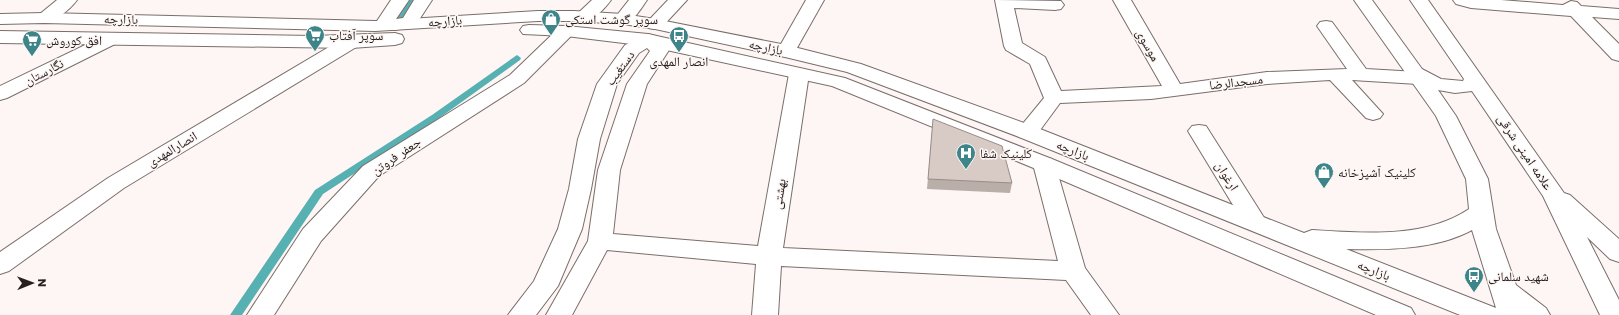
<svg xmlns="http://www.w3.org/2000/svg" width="1619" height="315" font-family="Poppins,'Noto Naskh Arabic',sans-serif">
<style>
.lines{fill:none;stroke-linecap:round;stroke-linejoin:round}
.stream{fill:#57b0b2;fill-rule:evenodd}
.minor-casing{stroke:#7b6e6a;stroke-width:2}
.major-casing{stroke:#7b6e6a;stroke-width:2}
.minor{fill:#fff;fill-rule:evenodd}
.major{fill:#fff;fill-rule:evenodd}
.wall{fill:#baaea9}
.building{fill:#d8cac5;stroke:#978d8a}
.labels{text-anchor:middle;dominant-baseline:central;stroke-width:3;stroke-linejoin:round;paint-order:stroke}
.street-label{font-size:13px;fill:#25201e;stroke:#fdf6f4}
.poi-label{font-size:13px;fill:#25201e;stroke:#fdf6f4;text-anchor:start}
</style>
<rect width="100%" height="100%" fill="#fdf6f4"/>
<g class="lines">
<!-- stream -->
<g class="stream">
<polygon points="408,0 416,0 401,21 395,21 394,19"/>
<polygon points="517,55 521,58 520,60 438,119 323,194 242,315 230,315 315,190 432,115"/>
</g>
<defs>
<g id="minor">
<path d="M 57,0 L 77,0 C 69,11 51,25 38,22 L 35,18 Z"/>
<polygon points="391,0 409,0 396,19 403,18 414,0 432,0 415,26 395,30 378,28 375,24"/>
<path d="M 592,0 L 611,0 C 603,11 591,23 578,20 L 575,16 Z"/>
<path d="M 629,0 L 647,0 C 639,11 632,26 617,23 L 614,19 Z"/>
<polygon points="668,0 687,0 661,28 655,29 649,28 646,24 649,20"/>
<polygon points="806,0 824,0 793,55 786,57 779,55 777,51"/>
<polygon points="995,0 1061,1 1064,5 1061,9 1055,10 1014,8 1022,43 1045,57 1061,91 1162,86 1113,0 1131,0 1180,84 1267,72 1347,69 1317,26 1320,22 1326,21 1332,22 1366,69 1418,72 1425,74 1428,78 1425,82 1418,84 1352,80 1383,114 1380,118 1373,120 1366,118 1330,80 1267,84 1151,99 1060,103 1035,137 1027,138 1019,137 1016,132 1044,98 1030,64 1006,50 1004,46"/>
<polygon points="1453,0 1501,0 1563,5 1571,1 1577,2 1581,6 1619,9 1619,19 1592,17 1619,44 1619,61 1612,59 1571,16 1471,8 1456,4"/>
<polygon points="566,26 572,27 575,31 572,35 524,83 379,176 321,241 274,315 247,315 303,229 363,166 510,75 560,27"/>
<polygon points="110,33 117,35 119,39 117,43 7,98 0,100 0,86"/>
<polygon points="648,34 655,36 669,50 647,84 620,170 613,234 758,246 789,74 792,70 799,68 806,70 809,74 783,248 1058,261 1033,164 1036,159 1044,157 1052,159 1055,164 1085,268 1119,315 1091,315 1066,280 781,266 778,315 752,315 756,264 607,250 572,315 546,315 588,241 598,170 627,84 650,51 647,48 639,53 617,84 600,139 591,189 582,229 558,286 536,315 508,315 534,281 558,229 569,189 578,139 597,84 625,45"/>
<polygon points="351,36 358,38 360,42 358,46 124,188 9,271 0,274 0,252 108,178 344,38"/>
<polygon points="1199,125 1206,126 1263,216 1267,222 1263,228 1255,230 1247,228 1188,131 1192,126"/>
</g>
<g id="major">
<path d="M 1354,0 L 1372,0 L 1422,69 L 1441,79 L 1463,81 L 1464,79 L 1410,0 L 1428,0 L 1564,193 L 1570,195 L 1619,239 L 1619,262 L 1610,259 L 1587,237 L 1619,300 L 1619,315 L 1600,315 L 1543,196 L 1472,91 L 1455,93 L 1438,90 L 1456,116 L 1488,179 L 1496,229 L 1516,285 L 1546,308 L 1550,315 L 1460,315 L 1019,137 L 847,72 L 785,57 L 655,29 L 623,24 L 574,21 L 538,21 L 375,31 L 44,23 L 0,24 L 0,14 L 44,13 L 375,21 L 538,11 L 574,11 L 623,14 L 655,19 L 786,45 L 861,64 L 1035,127 L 1304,233 L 1312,230 C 1364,233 1424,239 1469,209 L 1466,179 L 1436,116 ZM 1472,230 L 1496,308 L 1346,249 C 1386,250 1435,250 1472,230 Z"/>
<polygon points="529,25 566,26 648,34 845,78 1052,159 1411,308 1415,315 1376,315 1036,169 832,86 648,46 566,36 523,34 520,30 523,26"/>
<polygon points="0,31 314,36 395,33 402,35 404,39 402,43 395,45 351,48 0,43"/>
</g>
</defs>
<!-- minor casing -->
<use href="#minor" class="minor-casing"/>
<!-- major casing -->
<use href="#major" class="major-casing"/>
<!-- minor -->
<use href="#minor" class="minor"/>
<!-- major -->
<use href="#major" class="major"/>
</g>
<!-- wall -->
<polygon class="wall" points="933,119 1012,183 1010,193 927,189"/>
<!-- building -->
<polygon class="building" points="933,119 1002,146 1012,183 928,179"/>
<!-- icons -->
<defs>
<symbol id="shop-pin" viewBox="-11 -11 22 30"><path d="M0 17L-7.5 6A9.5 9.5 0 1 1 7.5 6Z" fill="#3d8588" stroke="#fdf6f4"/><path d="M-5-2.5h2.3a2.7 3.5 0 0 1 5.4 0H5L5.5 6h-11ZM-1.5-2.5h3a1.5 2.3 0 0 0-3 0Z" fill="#fff"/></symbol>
<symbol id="supermarket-pin" viewBox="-11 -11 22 30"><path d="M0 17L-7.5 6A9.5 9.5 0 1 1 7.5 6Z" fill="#3d8588" stroke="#fdf6f4"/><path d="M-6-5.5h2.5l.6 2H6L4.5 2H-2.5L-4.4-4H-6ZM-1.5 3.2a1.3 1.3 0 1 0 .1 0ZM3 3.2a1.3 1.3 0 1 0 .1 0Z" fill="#fff"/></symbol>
<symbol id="bus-pin" viewBox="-11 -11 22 30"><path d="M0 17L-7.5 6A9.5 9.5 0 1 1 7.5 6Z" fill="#3d8588" stroke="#fdf6f4"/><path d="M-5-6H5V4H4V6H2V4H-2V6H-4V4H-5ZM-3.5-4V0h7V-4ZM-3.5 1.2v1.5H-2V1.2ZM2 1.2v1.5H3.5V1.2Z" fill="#fff"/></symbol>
<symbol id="hospital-pin" viewBox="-11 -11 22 30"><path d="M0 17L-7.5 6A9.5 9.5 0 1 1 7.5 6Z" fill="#3d8588" stroke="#fdf6f4"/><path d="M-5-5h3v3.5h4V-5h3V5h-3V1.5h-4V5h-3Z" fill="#fff"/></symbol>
</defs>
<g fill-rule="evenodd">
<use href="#shop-pin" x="540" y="8" width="22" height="30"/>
<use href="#supermarket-pin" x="304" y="24" width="22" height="30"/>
<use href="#bus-pin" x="668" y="25" width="22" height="30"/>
<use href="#supermarket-pin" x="21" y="29" width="22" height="30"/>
<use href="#hospital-pin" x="955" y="142" width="22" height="30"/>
<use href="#shop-pin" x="1313" y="161" width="22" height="30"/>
<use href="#bus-pin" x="1463" y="265" width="22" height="30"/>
</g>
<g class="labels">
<!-- street labels -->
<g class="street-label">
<text transform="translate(121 19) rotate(1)">بازارچه</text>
<text transform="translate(445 21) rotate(-4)">بازارچه</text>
<text transform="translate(1148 45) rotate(60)">موسوی</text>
<text transform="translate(766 47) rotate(12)">بازارچه</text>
<text transform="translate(620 68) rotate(-54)">دستغیب</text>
<text transform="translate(44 72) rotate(-27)">نگارستان</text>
<text transform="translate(1236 82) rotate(-7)">مسجدالرضا</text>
<text transform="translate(172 149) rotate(-31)">انصارالمهدی</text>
<text transform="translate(1073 150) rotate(22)">بازارچه</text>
<text transform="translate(1525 152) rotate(56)">علامه امینی شرقی</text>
<text transform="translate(396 156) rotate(-34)">جعفر فروتن</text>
<text transform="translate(1227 176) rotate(58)">ارغوان</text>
<text transform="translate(779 194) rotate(-81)">بهشتی</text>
<text transform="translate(1374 270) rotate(22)">بازارچه</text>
</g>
<!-- poi labels -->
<g class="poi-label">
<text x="565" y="19">سوپر گوشت استکی</text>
<text x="329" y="35">سوپر آفتاب</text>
<text x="46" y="40">افق کوروش</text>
<text x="679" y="61" text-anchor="middle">انصار المهدی</text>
<text x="980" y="153">کلینیک شفا</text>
<text x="1338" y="172">کلینیک آشپزخانه</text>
<text x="1488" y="276">شهید سلمانی</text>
</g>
</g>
<!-- north arrow -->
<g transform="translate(32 283) rotate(89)" stroke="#fdf6f4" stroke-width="3" paint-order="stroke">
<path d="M0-3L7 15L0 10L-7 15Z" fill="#25201e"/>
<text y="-6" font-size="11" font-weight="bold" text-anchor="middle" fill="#25201e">N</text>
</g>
</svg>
